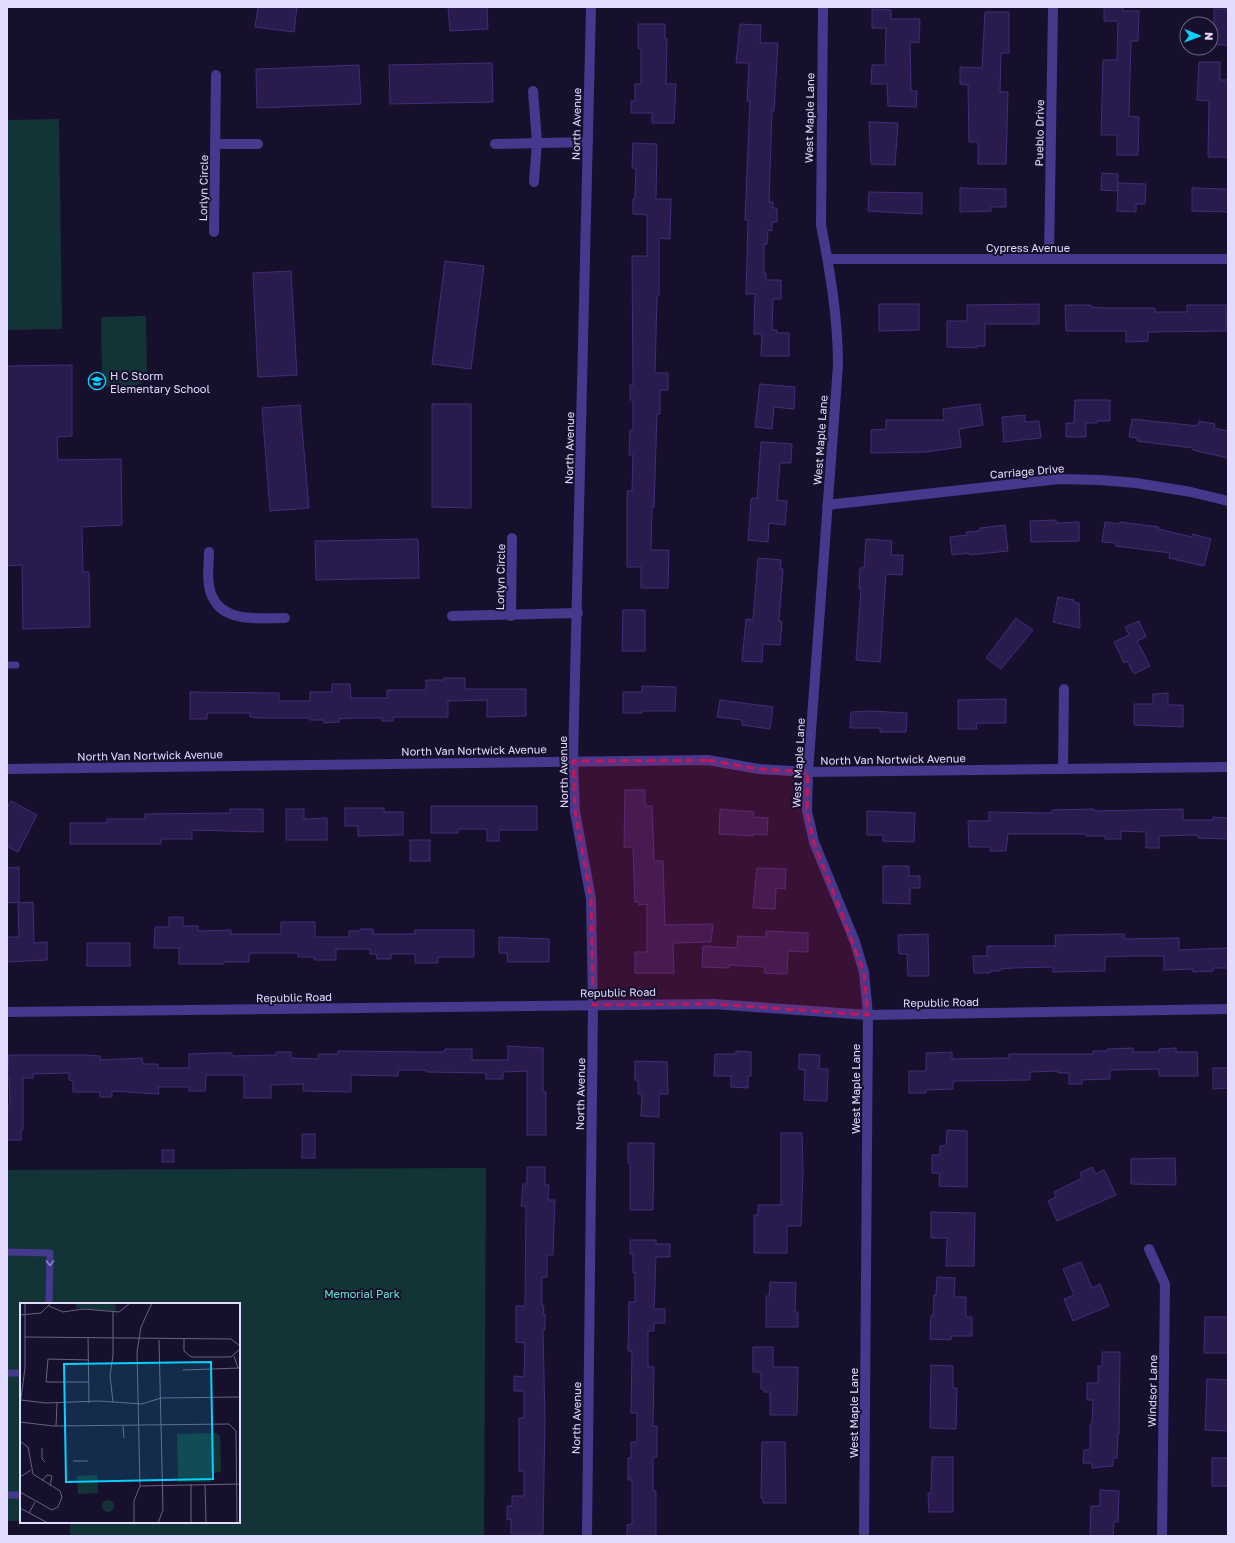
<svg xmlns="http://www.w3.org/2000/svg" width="1235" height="1543" font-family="'Golos Text',sans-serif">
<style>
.green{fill:#133436}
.building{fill:#2a1b4e;stroke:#432c7b}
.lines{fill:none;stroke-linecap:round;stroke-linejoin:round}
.lane{stroke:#44398d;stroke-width:7}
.street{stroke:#44398d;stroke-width:10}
.oneway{stroke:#8b82c0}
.marked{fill:#c2185b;fill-opacity:0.2;stroke:#c2185b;stroke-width:3;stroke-dasharray:8 5;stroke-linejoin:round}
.labels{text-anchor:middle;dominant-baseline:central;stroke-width:4;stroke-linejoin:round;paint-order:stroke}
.street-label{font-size:11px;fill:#e2dbff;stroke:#17102c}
.poi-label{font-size:11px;fill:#e2dbff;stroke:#17102c;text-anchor:start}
.park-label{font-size:11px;fill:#60e6d0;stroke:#17102c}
.inset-road{fill:none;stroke:#686180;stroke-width:1}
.view{fill:#07d0ff;fill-opacity:0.15;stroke:#07d0ff;stroke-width:2}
.inset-edge{fill:none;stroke:#e2dbff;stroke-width:2}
</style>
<rect width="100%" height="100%" fill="#17102c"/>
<!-- green -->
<g class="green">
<polygon points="59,119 62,329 7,330 7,120"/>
<polygon points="146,316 147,376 138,385 108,387 102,378 101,317"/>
<polygon points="486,1168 484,1536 70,1536 70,1522 239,1522 239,1304 21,1304 21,1521 7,1521 7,1170"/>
</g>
<!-- building -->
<g class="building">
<polygon points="258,7 297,7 294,32 255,27"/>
<polygon points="448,7 487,7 488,29 450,31"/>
<polygon points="1104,7 1123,7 1123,11 1139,11 1138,41 1131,41 1129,116 1139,117 1138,155 1117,155 1117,135 1101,135 1103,60 1117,60 1118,21 1104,21"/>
<polygon points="872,9 891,10 891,19 920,19 919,43 910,42 911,91 917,91 916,107 888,106 887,84 871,84 872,65 885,65 886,28 872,28"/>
<rect x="1214" y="9" width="14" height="36"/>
<polygon points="985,12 1009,12 1009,53 1001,53 1000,92 1008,92 1006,164 978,164 978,142 969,142 968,85 960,84 960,67 982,68"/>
<polygon points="638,24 665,24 665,39 667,39 666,84 676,84 674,123 652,123 652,113 631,113 631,101 635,101 635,84 641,84 641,49 638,48"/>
<polygon points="740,24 761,25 760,43 778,43 774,111 772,111 769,202 773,202 773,208 777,208 777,222 772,222 772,231 768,230 767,244 764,244 764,273 766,273 766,280 781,280 781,299 773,299 772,330 777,330 777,333 789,333 789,356 761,356 762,334 754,334 755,294 746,294 748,220 745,220 750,101 747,101 749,63 736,63"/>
<polygon points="1199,62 1220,62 1220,80 1228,80 1228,157 1208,157 1209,101 1197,100"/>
<polygon points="492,63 493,102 390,104 389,65"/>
<polygon points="359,65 361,104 257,108 256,69"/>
<polygon points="869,122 898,123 895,165 871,164"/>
<polygon points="633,143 657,144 656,199 671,199 670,239 659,238 659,296 657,296 655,373 668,373 668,390 660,390 660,414 657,414 654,507 652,507 651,550 669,550 668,588 641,588 641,567 627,567 627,491 632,491 633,455 629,455 630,430 633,430 633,400 630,400 630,385 633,385 632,256 647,256 647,215 633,214 633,199 635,199 636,168 632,168"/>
<polygon points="1102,173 1118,174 1118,191 1101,190"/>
<polygon points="1118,183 1146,184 1145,204 1136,204 1136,212 1117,211"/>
<polygon points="960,188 1006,189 1006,207 991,207 991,211 960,212"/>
<polygon points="1192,188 1228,189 1228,212 1192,211"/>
<polygon points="869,192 922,193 922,214 868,211"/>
<polygon points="445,261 484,266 471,369 432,364"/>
<polygon points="291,271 297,375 258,377 253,273"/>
<polygon points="879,304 919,304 919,330 879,331"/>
<polygon points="1039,304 1039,324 985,324 985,346 977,346 977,348 947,347 947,321 967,321 967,305"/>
<polygon points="1065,305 1091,305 1091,307 1106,308 1155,308 1155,312 1187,312 1187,305 1226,305 1226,331 1148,332 1148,341 1126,342 1126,332 1124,331 1066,331"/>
<polygon points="72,365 72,436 57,437 58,460 121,459 122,525 82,527 83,572 89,572 90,627 23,629 22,565 7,566 7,366"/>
<polygon points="760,384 795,387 794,409 774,407 772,429 755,427"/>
<polygon points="1075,400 1110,400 1110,421 1097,421 1097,423 1086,423 1086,437 1066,437 1066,423 1074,423"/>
<polygon points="432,404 471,404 471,508 432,507"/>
<polygon points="980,404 983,425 959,429 961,447 926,452 871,453 871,430 886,429 886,420 944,420 943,409"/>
<polygon points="300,405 309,508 270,511 262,408"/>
<polygon points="1025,415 1025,422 1039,421 1041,438 1004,442 1002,417"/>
<polygon points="1132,419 1198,426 1199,421 1215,424 1214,428 1228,431 1228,458 1193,450 1193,448 1137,441 1138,438 1129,437"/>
<polygon points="761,442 792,444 791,463 780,463 777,500 787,501 785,525 769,523 768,542 748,540 751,501 752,498 757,499"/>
<polygon points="1056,520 1056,523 1079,522 1079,541 1031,542 1030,521"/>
<polygon points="1105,522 1119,524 1120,522 1159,527 1158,529 1192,537 1193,534 1211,539 1204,566 1169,558 1170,553 1116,546 1116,543 1102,542"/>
<polygon points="1005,525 1008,551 969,555 969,553 952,555 950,537 967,535 966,532 980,531 980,528"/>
<polygon points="418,539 419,578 316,580 315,541"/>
<polygon points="866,539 892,541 891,555 903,555 902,575 886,574 880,662 856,660 861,589 859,589 860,568 864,568"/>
<polygon points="758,558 781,560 780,569 783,569 779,621 782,622 780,645 763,644 762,662 742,661 746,619 753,620"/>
<polygon points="1058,597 1074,600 1073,602 1079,603 1080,628 1053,622"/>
<polygon points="623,610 645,610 645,651 622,651"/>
<polygon points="1016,618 1033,630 1001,669 986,658"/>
<polygon points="1139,621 1146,637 1137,641 1150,666 1134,674 1127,661 1124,663 1114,642 1129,635 1125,627"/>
<polygon points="444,678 465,678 465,689 526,689 526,716 487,717 487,700 448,701 448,717 393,717 393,721 382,721 382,718 351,718 339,719 339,722 324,723 324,720 310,720 310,718 260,718 250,717 250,713 207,713 207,719 190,719 190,692 279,693 279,701 310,701 310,692 332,692 332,684 350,684 351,698 387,698 387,690 426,690 426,680 444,680"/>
<polygon points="642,686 676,687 675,711 642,711 642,713 623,713 623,692 642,692"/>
<polygon points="1168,693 1168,705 1183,705 1183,727 1134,725 1134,704 1153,704 1153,694"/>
<polygon points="1006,699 1006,723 976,723 977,729 958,729 958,700"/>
<polygon points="720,700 773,707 770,729 742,725 742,720 717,717"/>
<polygon points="871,711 907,713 906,732 880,732 880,728 850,728 851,712"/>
<polygon points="625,790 645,790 645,806 652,806 654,861 663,861 665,925 713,924 711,942 673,943 674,973 635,973 635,952 647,952 647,904 639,905 639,902 635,902 633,847 624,847"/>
<polygon points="11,801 37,815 18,852 7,846 7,808"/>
<polygon points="431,806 537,806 537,830 499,830 499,841 487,841 487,829 458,829 458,833 431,833"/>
<polygon points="345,808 384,808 384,812 403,812 403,835 358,836 358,826 345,826"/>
<polygon points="230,809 263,809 263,832 192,830 192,839 161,839 161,844 70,844 70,823 107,823 107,819 145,819 145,814 230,813"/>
<polygon points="286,809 304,809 304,819 327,818 327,840 286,840"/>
<polygon points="720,809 754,812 754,817 768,818 767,835 753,834 753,836 719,834"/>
<polygon points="1094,809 1094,811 1183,809 1183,820 1213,820 1213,817 1228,818 1228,839 1198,838 1198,835 1159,836 1159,848 1146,848 1146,832 1121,831 1121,839 1105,839 1105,836 1086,836 1086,834 1008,834 1006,851 990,851 990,847 969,847 968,821 989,821 989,812 1052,813 1052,810"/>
<polygon points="867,811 915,813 914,842 883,841 883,835 867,835"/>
<rect x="410" y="840" width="20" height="21"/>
<polygon points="883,866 909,866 909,876 920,876 920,888 910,888 910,904 883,903"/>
<polygon points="19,867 19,902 7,903 7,868"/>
<polygon points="757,868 786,869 785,889 776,888 775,909 753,908"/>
<polygon points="33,902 34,943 47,942 47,960 7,962 7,937 19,937 18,903"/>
<polygon points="169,917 183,917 183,926 198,926 198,931 231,930 231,934 281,934 281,922 315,922 315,937 349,937 349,931 360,931 360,929 373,929 373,934 415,934 415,930 474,930 474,957 438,957 438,963 415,963 415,954 391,954 391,959 377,959 376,954 370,954 370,949 336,949 336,960 314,960 314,957 298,957 298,953 249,953 249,962 224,962 224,964 179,964 179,948 154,948 155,927 169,927"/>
<polygon points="766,931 808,933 808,952 788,951 787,974 764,973 765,967 729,965 729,968 702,967 703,946 737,948 738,936 766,937"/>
<polygon points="928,934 929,976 908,976 907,954 899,954 898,935"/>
<polygon points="1124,934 1124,939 1179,938 1179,950 1228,948 1228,968 1213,968 1213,971 1193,972 1193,969 1164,970 1164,956 1131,956 1105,957 1105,971 1053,972 1053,967 1013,968 1000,969 1000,971 990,971 990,973 974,973 973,956 987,956 987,946 1056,946 1055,935"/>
<polygon points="499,937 549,939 549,962 508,962 507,953 499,953"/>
<rect x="87" y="943" width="43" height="23"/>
<polygon points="508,1046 543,1048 543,1092 546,1092 546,1135 527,1135 527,1071 503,1072 503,1079 486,1079 486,1073 426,1072 426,1070 398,1070 398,1076 351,1075 351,1092 303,1091 303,1084 271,1085 271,1098 244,1098 244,1075 206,1075 205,1091 189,1091 189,1087 158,1087 159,1094 112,1091 112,1097 100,1097 100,1092 73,1092 73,1081 69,1080 69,1073 33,1074 33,1078 23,1078 23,1130 21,1130 21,1140 7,1140 7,1106 10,1106 9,1078 7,1078 9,1055 87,1055 100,1056 100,1060 142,1058 143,1064 158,1064 158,1068 189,1068 189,1054 212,1053 232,1053 232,1056 276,1055 276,1052 291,1052 291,1058 318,1059 318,1054 338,1054 338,1051 426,1052 444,1052 445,1049 472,1049 472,1060 508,1060"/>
<polygon points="1133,1048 1133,1052 1159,1052 1159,1049 1176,1048 1176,1052 1197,1052 1198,1076 1159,1076 1159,1069 1110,1070 1110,1079 1082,1080 1082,1084 1069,1084 1069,1073 1058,1073 1058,1071 1030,1072 1030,1080 953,1081 953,1089 926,1090 926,1093 909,1093 909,1071 926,1071 926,1053 952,1052 952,1059 1008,1058 1009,1054 1093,1054 1093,1051 1107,1051 1107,1049"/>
<polygon points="736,1051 751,1052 751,1076 748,1076 748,1088 731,1087 731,1076 714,1076 715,1054 736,1054"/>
<polygon points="799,1054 820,1055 819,1069 828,1069 827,1101 804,1100 805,1070 799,1069"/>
<polygon points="635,1061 667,1062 668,1094 659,1094 659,1117 641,1116 642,1094 638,1094 638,1080 635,1080"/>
<polygon points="1213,1068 1228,1068 1228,1088 1213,1089"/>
<polygon points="947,1130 967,1131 967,1187 939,1186 940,1173 932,1173 932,1155 940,1155 940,1146 946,1146"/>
<polygon points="781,1133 802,1133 803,1171 801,1226 787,1226 787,1253 754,1253 754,1215 758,1215 758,1205 781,1205"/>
<rect x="302" y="1134" width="13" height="24"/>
<polygon points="628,1143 654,1143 653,1210 630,1210 630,1163 628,1163"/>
<rect x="162" y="1150" width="12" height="12"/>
<polygon points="1175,1158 1176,1185 1131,1184 1131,1159"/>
<polygon points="527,1167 545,1167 545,1185 549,1185 548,1200 555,1200 553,1255 547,1255 547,1277 542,1277 542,1306 544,1306 543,1314 545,1314 545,1330 543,1330 545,1419 543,1534 511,1534 511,1519 507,1520 507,1506 512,1506 512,1496 524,1496 524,1471 519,1471 519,1418 524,1418 524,1391 514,1391 514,1376 524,1377 525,1343 516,1342 516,1306 525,1306 526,1206 521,1206 523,1184 527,1184"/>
<polygon points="1092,1167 1096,1174 1104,1170 1116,1195 1057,1221 1048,1201 1056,1197 1054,1192 1082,1178 1080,1173"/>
<polygon points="931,1212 975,1213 974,1266 946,1266 947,1238 931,1238"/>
<polygon points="630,1240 656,1240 656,1244 670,1244 670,1257 656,1257 654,1309 665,1309 665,1323 654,1323 654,1331 648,1331 648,1367 654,1367 653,1426 657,1426 657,1457 653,1458 653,1491 656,1491 656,1536 627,1536 627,1525 632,1524 632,1480 628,1480 628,1458 631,1458 631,1442 637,1442 637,1413 631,1413 632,1351 628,1351 629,1302 635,1302 635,1272 633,1273 633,1254 630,1254"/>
<polygon points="1081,1262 1092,1288 1100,1284 1109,1306 1073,1321 1064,1299 1074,1295 1063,1269"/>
<polygon points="937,1277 955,1278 954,1297 966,1297 966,1317 972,1317 972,1336 951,1336 951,1340 930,1339 931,1316 933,1316 934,1295 936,1295"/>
<polygon points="770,1282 796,1283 795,1312 798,1312 798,1327 766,1327 766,1296 769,1296"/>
<polygon points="1205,1317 1228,1317 1228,1353 1204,1353"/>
<polygon points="753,1347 773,1347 773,1367 798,1367 797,1415 770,1415 770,1392 764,1392 764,1389 761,1389 761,1372 753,1372"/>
<polygon points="1102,1352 1120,1352 1119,1434 1118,1433 1117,1458 1113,1458 1113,1466 1092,1468 1092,1463 1083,1463 1084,1450 1090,1450 1090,1424 1092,1424 1093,1400 1087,1400 1087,1383 1098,1383 1098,1366 1102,1366"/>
<polygon points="931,1365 953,1366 953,1388 957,1388 956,1429 930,1428"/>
<polygon points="1207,1379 1228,1380 1228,1431 1205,1430"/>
<polygon points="762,1442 785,1442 786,1503 763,1503 763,1498 761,1498"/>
<polygon points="932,1457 953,1457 953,1512 929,1512 928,1493 931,1493"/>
<rect x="1212" y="1458" width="16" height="28"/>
<polygon points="1100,1490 1119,1491 1118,1522 1114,1522 1113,1536 1090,1536 1091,1506 1100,1506"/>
</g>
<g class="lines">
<!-- lane -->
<g class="lane">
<polyline points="7,665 16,665"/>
<polyline points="7,1252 50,1253 49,1304"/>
<polyline points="7,1373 21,1373"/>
<polyline points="7,1495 21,1495"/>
</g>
<!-- street -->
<g class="street">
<path d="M 823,7 L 821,225 C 830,271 838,318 838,365 L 808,772 L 807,811 L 814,842 L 855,942 L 864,972 L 868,1015 L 864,1536"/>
<polyline points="533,91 537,142 534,182"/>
<polyline points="215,144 258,144"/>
<polyline points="495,144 588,142"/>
<polyline points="214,232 216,75"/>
<polyline points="828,259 1228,259"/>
<polyline points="1049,259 1053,7"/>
<polyline points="827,505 1059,479 1100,480 1136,483 1191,492 1228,501"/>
<path d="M 209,552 C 209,563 207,575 209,586 C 216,624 255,618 285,618"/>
<polyline points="452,616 578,613"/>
<polyline points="511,616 512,538"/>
<polyline points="1063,768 1064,689"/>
<polyline points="7,769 708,760 759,769 808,772 1228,767"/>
<polyline points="7,1012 713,1004 868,1015 1228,1009"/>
<polyline points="1149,1249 1165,1284 1162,1536"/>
<polyline points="587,1536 593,1005 591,899 575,812 573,761 591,7"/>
</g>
</g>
<!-- one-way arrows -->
<defs><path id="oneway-chevron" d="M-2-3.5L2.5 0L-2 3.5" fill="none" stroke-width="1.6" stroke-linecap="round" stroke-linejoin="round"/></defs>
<use class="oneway" href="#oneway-chevron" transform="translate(50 1263) rotate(91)"/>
<!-- marked area -->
<path class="marked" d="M 708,760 L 759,769 L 808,772 L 807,811 L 814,842 L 864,972 L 868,1015 L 713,1004 L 593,1005 L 591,899 L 575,812 L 573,761 Z"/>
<!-- icons -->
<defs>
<symbol id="school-ring" viewBox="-11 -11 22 22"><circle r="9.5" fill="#17102c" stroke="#07d0ff" stroke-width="1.5"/><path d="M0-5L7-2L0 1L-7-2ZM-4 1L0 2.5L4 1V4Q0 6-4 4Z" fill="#07d0ff"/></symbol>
</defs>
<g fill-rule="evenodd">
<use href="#school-ring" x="87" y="371" width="20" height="20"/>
</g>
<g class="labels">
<!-- street labels -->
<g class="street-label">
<text transform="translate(809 118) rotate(-89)">West Maple Lane</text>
<text transform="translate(576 124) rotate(-89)">North Avenue</text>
<text transform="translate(1039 133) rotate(-89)">Pueblo Drive</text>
<text transform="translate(203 188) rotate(-89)">Lorlyn Circle</text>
<text x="1028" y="247">Cypress Avenue</text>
<text transform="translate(820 440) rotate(-86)">West Maple Lane</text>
<text transform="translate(569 448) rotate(-89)">North Avenue</text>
<text transform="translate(1027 471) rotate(-5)">Carriage Drive</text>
<text transform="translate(500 577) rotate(-89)">Lorlyn Circle</text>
<text transform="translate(474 750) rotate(-1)">North Van Nortwick Avenue</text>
<text transform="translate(150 755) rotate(-1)">North Van Nortwick Avenue</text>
<text transform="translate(893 759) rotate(-1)">North Van Nortwick Avenue</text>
<text transform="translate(798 763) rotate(-87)">West Maple Lane</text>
<text transform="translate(563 772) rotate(-91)">North Avenue</text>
<text transform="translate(618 992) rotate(-1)">Republic Road</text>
<text transform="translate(294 997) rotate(-1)">Republic Road</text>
<text transform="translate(941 1002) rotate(-1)">Republic Road</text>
<text transform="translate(855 1089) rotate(-90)">West Maple Lane</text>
<text transform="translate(580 1094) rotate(-89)">North Avenue</text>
<text transform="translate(1152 1391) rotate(-89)">Windsor Lane</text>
<text transform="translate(853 1413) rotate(-90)">West Maple Lane</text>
<text transform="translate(576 1418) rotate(-89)">North Avenue</text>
</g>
<!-- poi labels -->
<g class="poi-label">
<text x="110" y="375">H C Storm<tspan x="110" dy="13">Elementary School</tspan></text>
</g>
<!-- park labels -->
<g class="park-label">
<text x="362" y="1293">Memorial Park</text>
</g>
</g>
<!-- overview -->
<g transform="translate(20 1303)">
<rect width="220" height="220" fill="#17102c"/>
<path d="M 55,0 L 95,0 L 96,8 L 57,5 ZM 196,130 L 200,133 L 201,169 L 191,170 L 191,179 L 158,179 L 157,131 ZM 77,172 L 78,190 L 58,191 L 57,173 ZM82 203a6 6 0 1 1 12 0a6 6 0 1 1-12 0Z" fill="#133436"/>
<path class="inset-road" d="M 29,3 L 43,9 L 63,6 L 99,9 L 110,0M 93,9 L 93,52 L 90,73 L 93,99M 0,12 L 21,10 L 31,0M 5,34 L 211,36 L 220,43M 68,34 L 69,100M 164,36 L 164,48 L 171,54 L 211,54 L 220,46M 214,53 L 218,65M 69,57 L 28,56 L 26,79 L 69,79M 163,67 L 220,65M 1,97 L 26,100 L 79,98 L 122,101 L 141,95 L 220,94M 0,103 L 5,65 L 5,0M 0,119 L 33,123 L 209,121 L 216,128 L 217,220M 36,123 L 37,100M 103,123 L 104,135M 0,138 L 8,144 L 13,171 L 40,188 L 42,194 L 38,204 L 32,207 L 0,189M 22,145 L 22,156 L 25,159M 53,158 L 68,158M 0,174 L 11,167M 22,178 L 27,172 L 32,173 L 30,183M 171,181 L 171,220M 185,181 L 186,220M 120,183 L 220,181M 0,205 L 28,220M 9,210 L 15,199M 114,220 L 114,198 L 120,183 L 117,49 L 121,24 L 132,0M 138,220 L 143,207 L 139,37"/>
<path class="view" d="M 191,59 L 193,176 L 46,179 L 44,61 Z"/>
<rect width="220" height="220" class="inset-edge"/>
</g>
<!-- border -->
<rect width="1235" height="1543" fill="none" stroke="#e2dbff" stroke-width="16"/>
<!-- north arrow -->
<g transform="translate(1199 36) rotate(91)"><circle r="19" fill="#17102c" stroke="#686180"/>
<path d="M0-3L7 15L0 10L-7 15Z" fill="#07d0ff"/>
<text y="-6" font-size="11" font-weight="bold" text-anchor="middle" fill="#e2dbff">N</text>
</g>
</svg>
